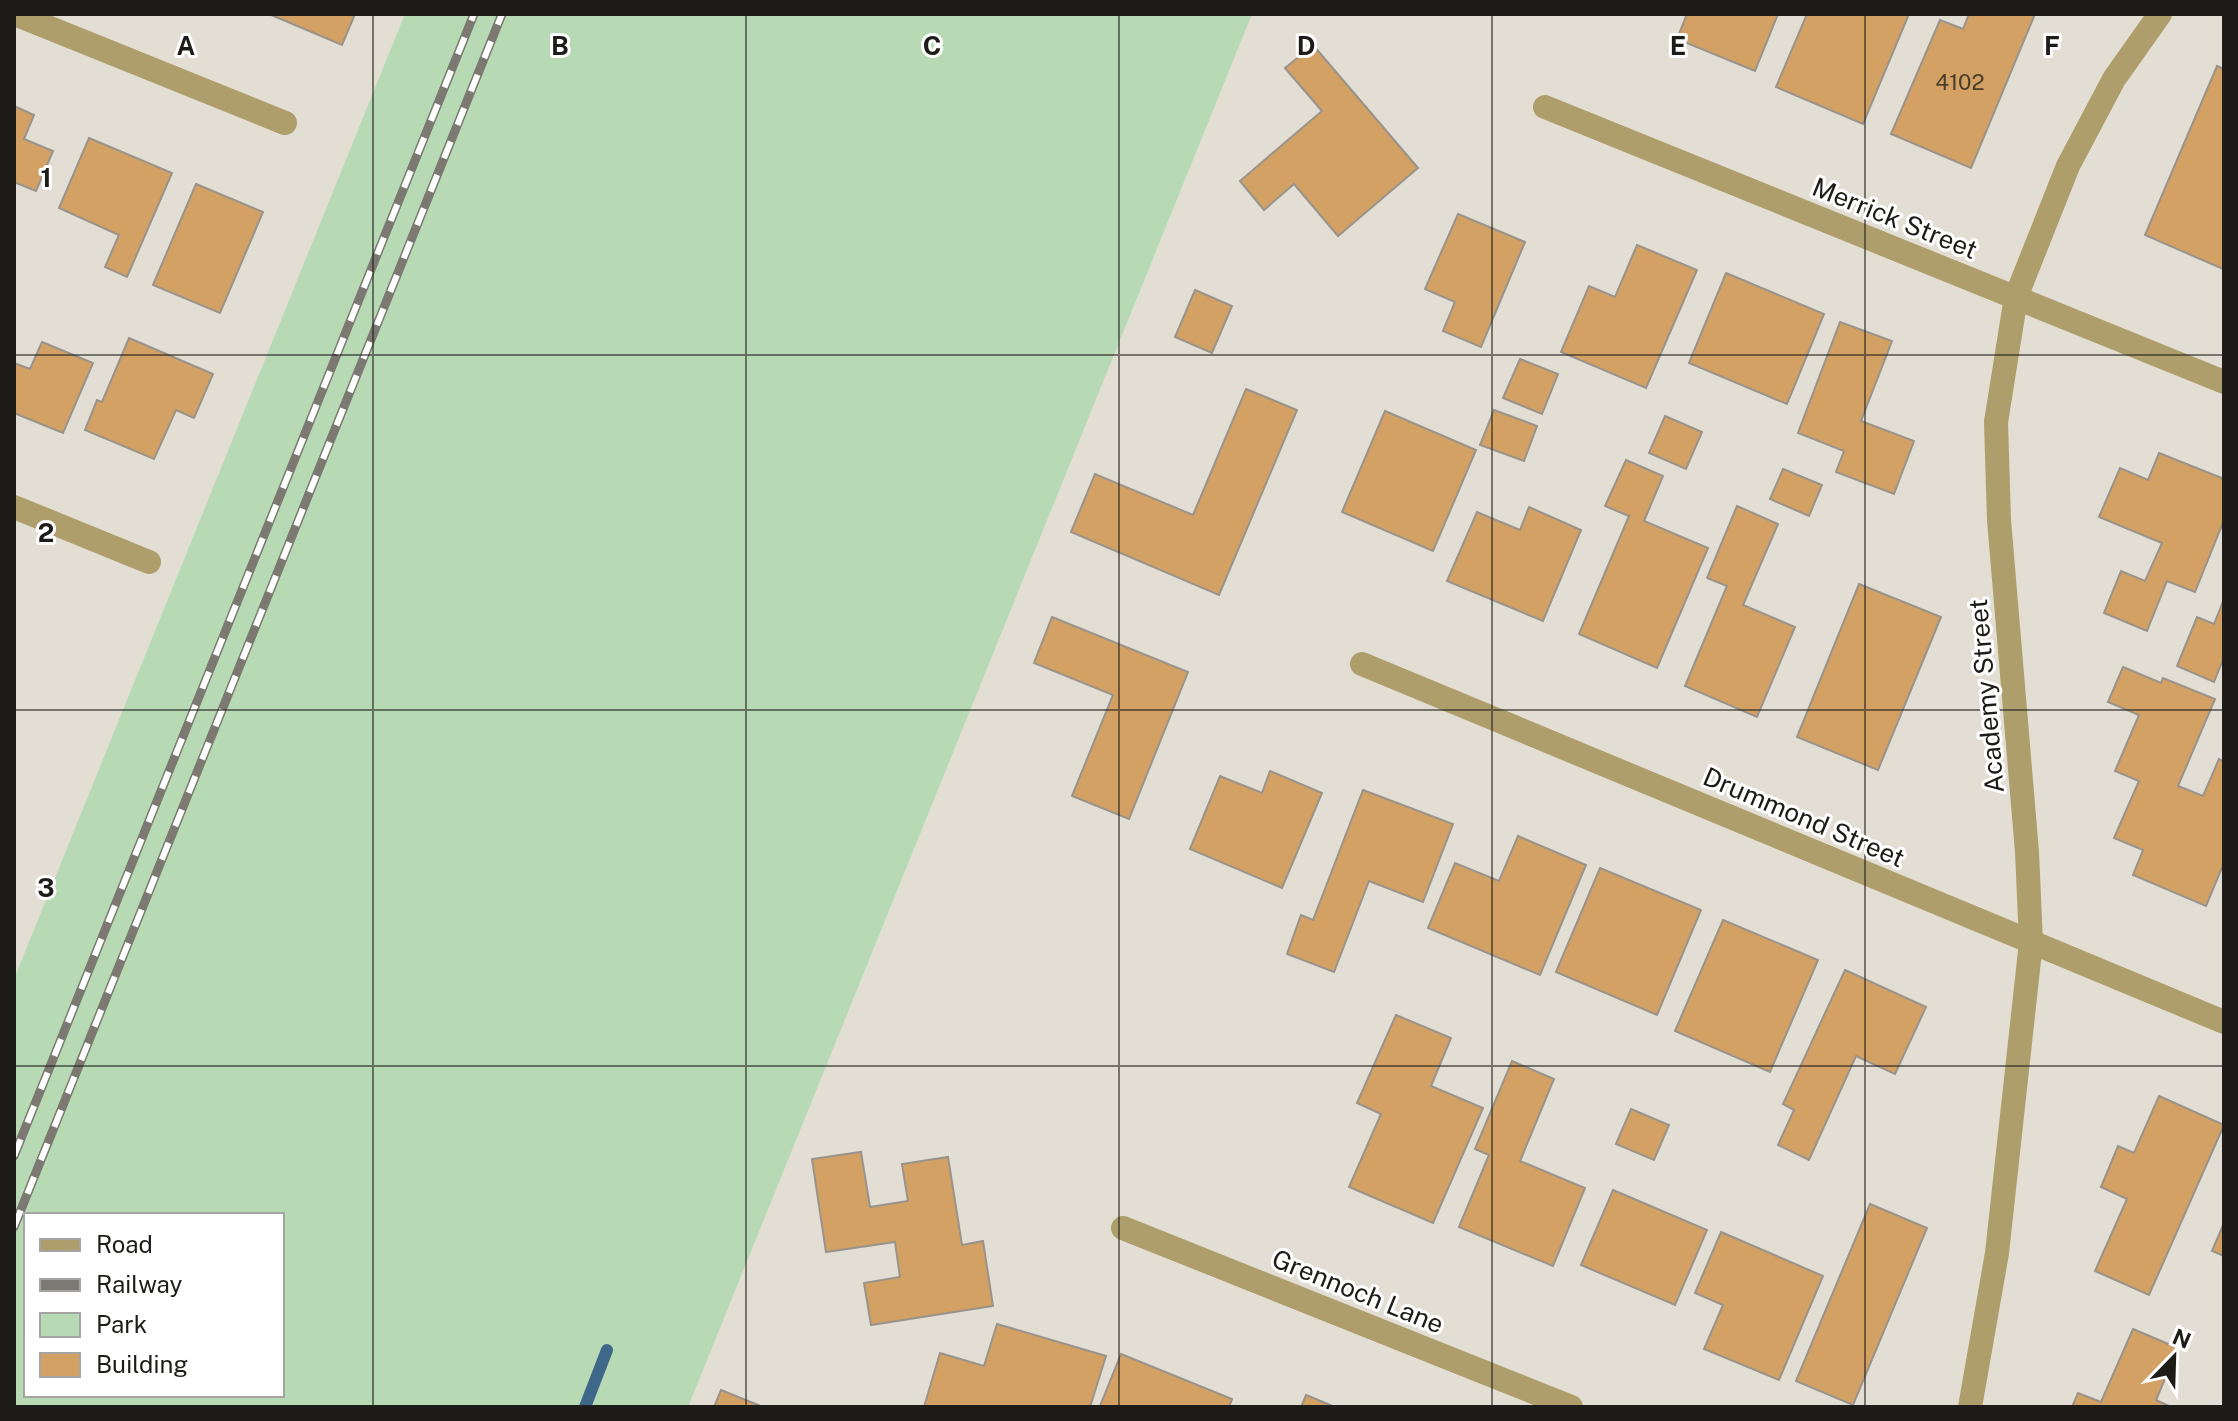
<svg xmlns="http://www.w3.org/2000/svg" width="2238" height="1421" font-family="'Public Sans',sans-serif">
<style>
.green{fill:#b7dab5;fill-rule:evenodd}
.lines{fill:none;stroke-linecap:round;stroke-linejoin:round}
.stream{stroke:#3e6889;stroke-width:12}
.building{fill:#d4a164;stroke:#9a938b;stroke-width:2}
.minor{stroke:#ae9e6b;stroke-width:24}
.rail-casing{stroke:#7b7972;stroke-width:9}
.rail{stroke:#fff;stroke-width:6;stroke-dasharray:18;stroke-linecap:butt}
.grid{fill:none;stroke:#1d1c18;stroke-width:2;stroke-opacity:0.55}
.labels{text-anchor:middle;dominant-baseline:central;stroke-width:6;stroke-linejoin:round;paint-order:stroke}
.number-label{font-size:22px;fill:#4b3d2b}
.street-label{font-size:26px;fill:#1d1c18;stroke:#fff}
.grid-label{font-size:26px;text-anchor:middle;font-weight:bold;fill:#1d1c18;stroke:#fff;stroke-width:6;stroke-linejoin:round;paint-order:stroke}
</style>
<rect width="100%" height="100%" fill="#e2ded4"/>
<!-- green -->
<path class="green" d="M 405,14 L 1252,14 L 688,1407 L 14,1407 L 14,979 ZM 26,1215 L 282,1215 L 282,1395 L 26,1395 Z"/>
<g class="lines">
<!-- stream -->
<polyline class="stream" points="585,1407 607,1350"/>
</g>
<!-- building -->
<g class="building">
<polygon points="269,14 355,14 342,45"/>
<polygon points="1687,14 1778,14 1755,71 1677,39"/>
<polygon points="1807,14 1909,14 1863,124 1776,87"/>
<polygon points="1969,14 2035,14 1971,168 1891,134 1940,20 1963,29"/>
<polygon points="1313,45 1418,168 1338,236 1294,184 1264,210 1240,181 1322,111 1285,68"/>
<polygon points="2217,66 2224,69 2223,269 2145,235"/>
<polygon points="14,106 34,115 24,139 53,151 36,191 14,182"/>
<polygon points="89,138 172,173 127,277 105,267 119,235 59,208"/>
<polygon points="196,184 263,212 220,313 153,285"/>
<polygon points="1458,214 1525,242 1481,347 1443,331 1455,302 1425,289"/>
<polygon points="1637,245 1697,270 1646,388 1561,352 1589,286 1615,297"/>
<polygon points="1726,273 1824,314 1787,404 1689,363"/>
<polygon points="1195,290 1232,306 1212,353 1175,337"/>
<polygon points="1840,322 1892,341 1861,421 1914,441 1894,494 1836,472 1844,451 1798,433"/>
<polygon points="129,338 213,374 194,418 176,410 154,459 85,430 97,400 102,402"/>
<polygon points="42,342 93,363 63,433 14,413 14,363 30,369"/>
<polygon points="1520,359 1558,374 1542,414 1503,398"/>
<polygon points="1246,389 1297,410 1219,595 1071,532 1095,474 1193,515"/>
<polygon points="1494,410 1537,426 1524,461 1480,445"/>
<polygon points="1385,411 1476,450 1433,551 1342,512"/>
<polygon points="1665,416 1702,432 1686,469 1649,453"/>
<polygon points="2159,453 2224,479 2224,520 2195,592 2167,581 2147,631 2104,613 2121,571 2145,581 2162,543 2099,517 2120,468 2148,480"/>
<polygon points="1626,460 1663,476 1644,521 1708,548 1657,668 1579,634 1629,516 1605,506"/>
<polygon points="1783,469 1822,485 1809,516 1770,499"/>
<polygon points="1737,506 1778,524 1743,605 1795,627 1757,717 1685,686 1727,586 1707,578"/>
<polygon points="1529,507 1581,530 1543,621 1447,581 1477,512 1520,530"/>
<polygon points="1859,584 1941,617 1878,770 1797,737"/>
<polygon points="2224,599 2224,657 2214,682 2177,666 2197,617 2214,624"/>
<polygon points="1052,617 1188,672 1129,819 1072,796 1113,695 1034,663"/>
<polygon points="2123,667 2161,683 2163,678 2215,699 2178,786 2203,796 2219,759 2224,762 2224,863 2206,906 2133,875 2143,850 2114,838 2139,781 2115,771 2139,715 2108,702"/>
<polygon points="1270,771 1322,793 1282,888 1190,849 1220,776 1262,793"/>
<polygon points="1363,790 1453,824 1423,902 1369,881 1334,972 1287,954 1301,915 1313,920"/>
<polygon points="1518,836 1586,865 1540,975 1428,928 1455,863 1499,881"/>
<polygon points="1600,868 1701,910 1657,1015 1556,972"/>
<polygon points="1723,920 1818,960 1770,1072 1675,1031"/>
<polygon points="1845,970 1926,1007 1895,1074 1856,1056 1809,1160 1778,1145 1794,1110 1783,1104"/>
<polygon points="1396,1015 1451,1038 1431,1086 1483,1108 1433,1223 1349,1187 1381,1114 1357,1103"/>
<polygon points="1512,1061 1554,1079 1520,1161 1585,1188 1553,1266 1459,1227 1489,1155 1475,1149"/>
<polygon points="2159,1096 2224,1125 2149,1295 2095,1271 2127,1199 2101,1187 2118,1146 2134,1153"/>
<polygon points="1631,1109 1669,1125 1654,1160 1616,1144"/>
<polygon points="861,1152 870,1207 908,1201 902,1164 948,1157 962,1245 983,1241 993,1306 871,1325 864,1283 900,1277 895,1242 826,1252 812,1159"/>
<polygon points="1613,1190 1707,1230 1675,1305 1581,1265"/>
<polygon points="1870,1204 1927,1228 1853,1405 1796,1381"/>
<polygon points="2224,1223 2224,1256 2212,1251"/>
<polygon points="1721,1232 1823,1276 1779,1380 1704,1349 1723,1305 1695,1293"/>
<polygon points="997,1324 1106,1356 1090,1407 924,1407 940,1353 984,1366"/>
<polygon points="2133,1329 2178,1348 2156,1400 2171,1407 2072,1407 2078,1393 2101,1402"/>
<polygon points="1121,1354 1232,1399 1229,1407 1100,1406"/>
<polygon points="721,1390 763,1407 714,1407"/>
<polygon points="1306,1395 1335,1407 1301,1407"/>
</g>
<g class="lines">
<!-- minor -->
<g class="minor">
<polyline points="15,14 285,123"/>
<polyline points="1545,107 2224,382"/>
<polyline points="14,507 149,562"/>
<polyline points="1362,664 2224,1022"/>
<polyline points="1123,1228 1571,1407"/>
<polyline points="1970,1407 1997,1253 2031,942 2027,852 1999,520 1996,422 2016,297 2068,166 2114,79 2160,14"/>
</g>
<defs>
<g id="rail">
<polyline points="14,1156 474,14"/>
<polyline points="14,1227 502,14"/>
</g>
</defs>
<!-- rail casing -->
<use href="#rail" class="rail-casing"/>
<!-- rail -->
<use href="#rail" class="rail"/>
</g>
<!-- grid -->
<path class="grid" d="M 373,14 L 373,1407M 746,14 L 746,1407M 1119,14 L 1119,1407M 1492,14 L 1492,1407M 1865,14 L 1865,1407M 14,355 L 2224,355M 14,710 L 2224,710M 14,1066 L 2224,1066"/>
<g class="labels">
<!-- number labels -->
<g class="number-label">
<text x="1960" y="82">4102</text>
</g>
<!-- street labels -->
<g class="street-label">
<text transform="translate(1895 218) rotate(22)">Merrick Street</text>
<text transform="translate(1986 696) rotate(-95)">Academy Street</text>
<text transform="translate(1804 817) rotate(23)">Drummond Street</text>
<text transform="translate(1358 1291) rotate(22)">Grennoch Lane</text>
</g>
</g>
<g class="grid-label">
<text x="186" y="55">A</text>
<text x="560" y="55">B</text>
<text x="932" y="55">C</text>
<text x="1306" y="55">D</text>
<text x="1678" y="55">E</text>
<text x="2052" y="55">F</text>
<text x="46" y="187">1</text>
<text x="46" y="542">2</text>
<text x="46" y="897">3</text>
</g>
<!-- border -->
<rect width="2238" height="1421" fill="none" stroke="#1d1c18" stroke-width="32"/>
<!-- legend -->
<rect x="24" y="1213" width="260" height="184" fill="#ffffff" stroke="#a5a4a3" stroke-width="2"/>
<rect x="40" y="1239" width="40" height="12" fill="#ae9e6b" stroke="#a5a4a3" stroke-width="2"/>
<text x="96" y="1253" font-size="24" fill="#1d1c18">Road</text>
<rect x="40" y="1279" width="40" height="12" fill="#7b7972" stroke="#a5a4a3" stroke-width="2"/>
<text x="96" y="1293" font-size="24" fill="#1d1c18">Railway</text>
<rect x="40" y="1313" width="40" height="24" fill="#b7dab5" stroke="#a5a4a3" stroke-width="2"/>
<text x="96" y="1333" font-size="24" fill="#1d1c18">Park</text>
<rect x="40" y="1353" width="40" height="24" fill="#d4a164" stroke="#a5a4a3" stroke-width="2"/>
<text x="96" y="1373" font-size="24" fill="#1d1c18">Building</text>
<!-- north arrow -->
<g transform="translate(2174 1357) rotate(23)" stroke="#ffffff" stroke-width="6" paint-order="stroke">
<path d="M0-6L14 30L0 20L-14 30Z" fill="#1d1c18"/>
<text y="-12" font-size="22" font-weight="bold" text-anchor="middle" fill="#1d1c18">N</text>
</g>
</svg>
